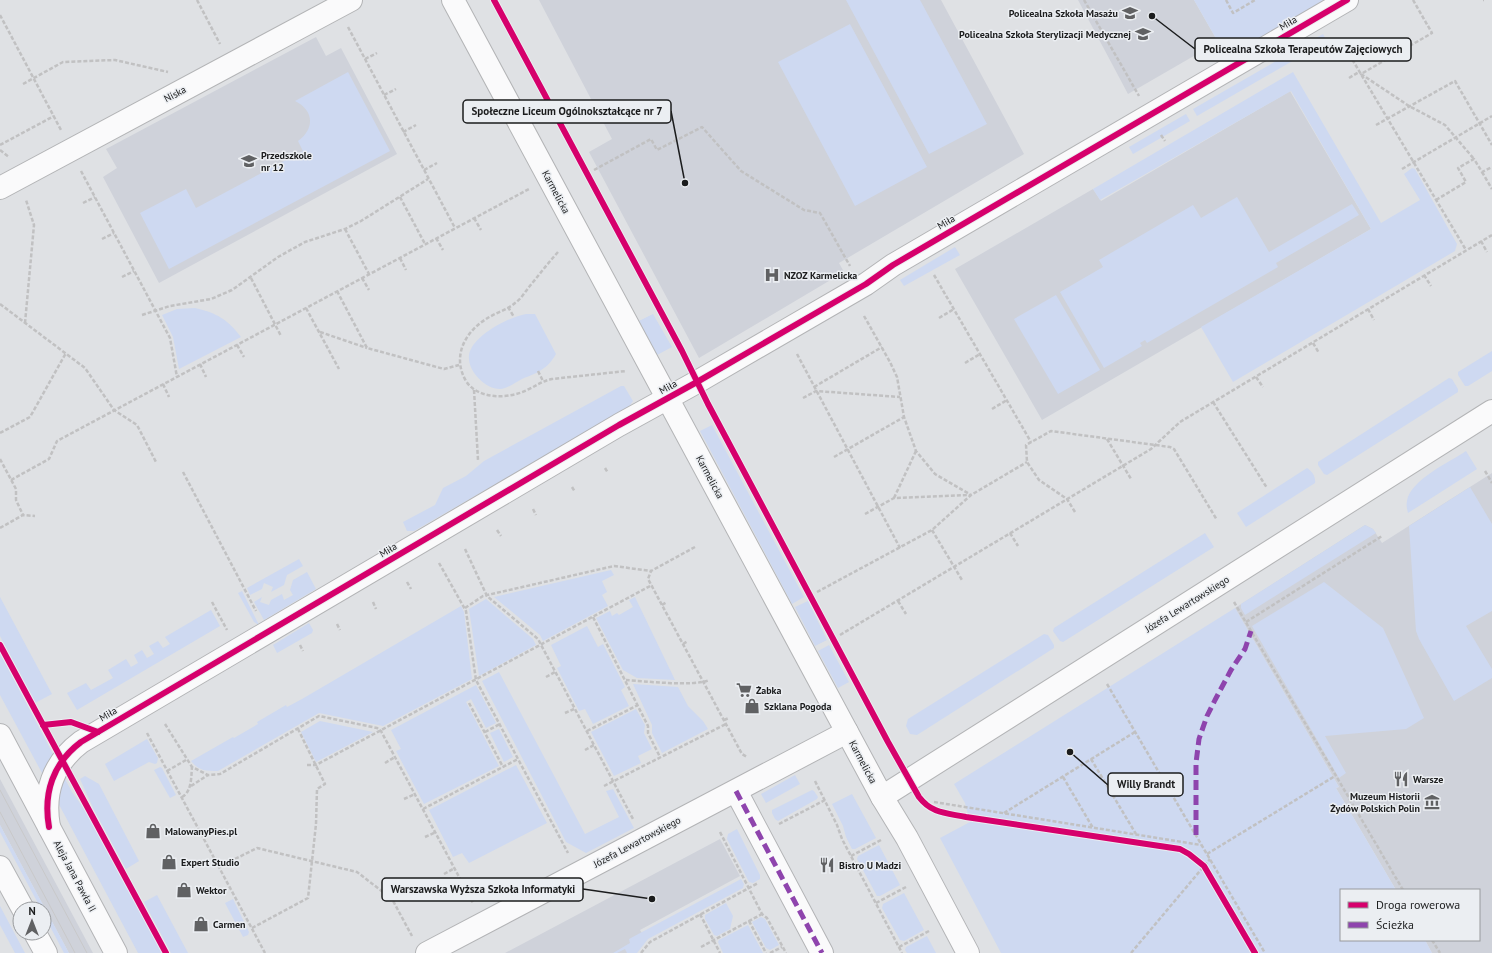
<svg xmlns="http://www.w3.org/2000/svg" width="1492" height="953" font-family="'PT Sans',sans-serif">
<style>
.built{fill:#cfd2da}
.green{fill:#ced9f1}
.lines{fill:none;stroke-linecap:round;stroke-linejoin:round}
.minor-casing{stroke:#b3b4b6;stroke-width:24}
.major-casing{stroke:#b3b4b6;stroke-width:24}
.path{stroke:#c1c1c2;stroke-width:2.5;stroke-dasharray:4 2;stroke-linecap:butt}
.minor{stroke:#fafafb;stroke-width:22}
.major{stroke:#fafafb;stroke-width:22}
.tram{stroke:#c8c8c9;stroke-width:1}
.quiet{stroke:#8e44ad;stroke-width:5;stroke-dasharray:10 5;stroke-linecap:butt}
.cycleway-casing{stroke:#ebeef2;stroke-width:8}
.cycleway{stroke:#d6006c;stroke-width:6}
.labels{text-anchor:middle;dominant-baseline:central;stroke-width:3;stroke-linejoin:round;paint-order:stroke}
.poi-label{font-size:10px;font-weight:bold;fill:#1b1c1d;stroke:#ebeef2;text-anchor:start}
.street-label{font-size:10px;fill:#1b1c1d;stroke:#ebeef2}
.leader{fill:none;stroke:#1b1c1d;stroke-width:1.5}
.callout-dot{fill:#1b1c1d;stroke:#ebeef2;stroke-width:1.5}
.callout{fill:#ebeef2;stroke:#1b1c1d;stroke-width:1.5}
.callout-label{font-size:11px;text-anchor:middle;font-weight:bold;fill:#1b1c1d}
</style>
<rect width="100%" height="100%" fill="#dfe1e4"/>
<!-- built -->
<g class="built">
<polygon points="539,0 941,0 1024,154 839,263 844,272 699,358 589,152 612,139"/>
<polygon points="1078,0 1194,0 1218,42 1128,94"/>
<polygon points="316,37 326,56 341,48 397,154 159,283 103,177 117,168 106,149"/>
<polygon points="1290,91 1371,229 1042,420 955,269 1093,189 1101,201"/>
<polygon points="1492,473 1492,953 1432,953 1425,940 1479,940 1479,890 1396,890 1336,788 1339,787 1235,608 1365,525 1373,529 1382,543"/>
<polygon points="0,779 93,953 69,953 0,825"/>
<polygon points="720,839 740,876 640,930 646,939 635,953 505,953"/>
</g>
<!-- green -->
<g class="green">
<polygon points="846,0 920,0 987,124 929,154"/>
<polygon points="1194,0 1329,0 1228,59 1222,57 1214,44 1218,42"/>
<polygon points="850,24 927,167 855,206 778,62"/>
<polygon points="1323,34 1327,41 1197,116 1193,109"/>
<path d="M 348,72 L 390,151 L 169,269 L 140,213 L 186,189 L 196,208 L 303,151 L 298,141 C 315,129 314,110 295,101 Z"/>
<polygon points="1293,72 1381,223 1420,200 1404,174 1412,168 1415,169 1457,244 1455,251 1233,382 1201,327 1371,229 1291,91 1100,200 1093,189"/>
<polygon points="1186,114 1190,121 1133,154 1129,147"/>
<polygon points="1237,197 1269,252 1352,204 1359,215 1276,263 1278,267 1147,343 1145,340 1140,343 1142,346 1104,368 1060,292 1103,267 1099,260 1193,205 1201,218"/>
<polygon points="955,247 960,255 904,286 900,280"/>
<polygon points="1056,295 1100,370 1058,394 1014,319"/>
<path d="M 195,308 C 217,313 227,319 241,337 L 179,369 L 173,337 L 162,315 L 177,309 Z"/>
<path d="M 526,314 L 535,314 L 556,354 C 553,359 549,365 544,368 C 538,373 529,376 522,379 C 516,382 507,389 500,389 C 483,389 462,365 471,349 C 479,333 509,317 526,314 Z"/>
<polygon points="653,314 672,347 657,355 639,321"/>
<polygon points="1492,351 1492,371 1468,386 1465,386 1458,375 1458,372"/>
<polygon points="1449,378 1452,379 1458,389 1458,392 1327,475 1324,474 1318,465 1318,462"/>
<polygon points="621,386 624,386 633,401 628,408 414,531 407,531 403,522 435,505 443,488 466,476 484,461"/>
<polygon points="712,425 804,597 792,604 700,431"/>
<path d="M 1466,451 L 1477,469 L 1408,513 C 1407,509 1406,505 1407,501 C 1410,480 1450,462 1466,451 Z"/>
<path d="M 1307,468 C 1312,471 1316,477 1315,483 L 1246,527 L 1237,513 Z"/>
<polygon points="1470,487 1492,524 1492,611 1466,626 1492,669 1492,678 1454,701 1419,639 1416,631 1409,526"/>
<polygon points="1365,525 1373,529 1376,533 1245,615 1241,608 1241,604"/>
<polygon points="1205,533 1214,547 1063,642 1060,641 1053,631 1054,628"/>
<polygon points="299,559 303,566 287,575 284,585 271,592 273,587 264,583 262,589 250,595 247,588"/>
<polygon points="611,570 614,575 602,581 607,592 602,595 608,606 543,641 540,635 494,597"/>
<polygon points="307,572 316,589 264,620 254,602 262,597 260,602 269,605 271,600 282,594 284,600 293,595 290,590 293,580"/>
<polygon points="1324,582 1383,628 1424,718 1406,729 1325,736 1346,773 1339,778 1252,626"/>
<polygon points="242,591 259,625 254,622 238,593"/>
<polygon points="0,597 52,694 35,703 0,636"/>
<polygon points="635,597 675,680 637,678 623,670 596,618 610,611 612,616 617,613 619,615 633,607 629,600"/>
<polygon points="486,599 533,639 536,645 479,676 469,609"/>
<polygon points="808,601 827,640 815,646 795,607"/>
<path d="M 461,606 L 464,612 L 472,679 L 383,726 L 319,713 L 218,771 C 206,771 199,771 191,761 L 233,737 L 234,738 L 258,724 L 257,722 L 286,705 L 287,707 L 302,699 Z"/>
<polygon points="1235,608 1339,787 1336,788 1396,890 1341,890 1341,940 1425,940 1432,953 1001,953 940,838 970,822 965,803 954,784"/>
<polygon points="211,610 220,626 77,710 67,693 86,683 91,690 113,678 108,670 126,659 131,667 138,663 134,655 142,650 147,658 154,654 149,646 158,641 163,648 170,644 165,637"/>
<polygon points="309,623 313,630 312,633 277,653 273,645"/>
<polygon points="587,626 598,647 603,644 625,687 621,690 629,706 593,724 585,709 579,711 557,668 561,666 551,645"/>
<polygon points="1044,634 1048,635 1054,645 1054,648 917,735 910,734 906,726 908,719"/>
<polygon points="829,645 849,682 838,688 818,651"/>
<polygon points="0,653 54,756 44,773 42,773 0,695"/>
<polygon points="499,672 585,834 619,817 606,791 613,789 634,828 586,853 566,842 482,681"/>
<polygon points="633,684 678,687 688,706 703,721 708,729 662,753 652,733 652,725"/>
<polygon points="476,685 496,723 486,728 471,699 466,702 499,766 424,804 396,751 401,749 391,730"/>
<polygon points="636,709 645,725 644,733 652,749 638,756 641,763 614,776 591,732"/>
<polygon points="320,721 373,732 316,762 301,732"/>
<polygon points="499,729 513,757 504,762 490,733"/>
<polygon points="147,739 158,758 157,763 155,764 149,762 114,781 105,764"/>
<polygon points="516,765 547,823 469,863 462,853 453,857 429,810"/>
<polygon points="160,767 162,768 176,795 170,798 154,770"/>
<polygon points="795,775 800,784 766,803 761,794"/>
<polygon points="85,776 99,784 139,861 126,869 94,810 80,779"/>
<polygon points="64,777 72,792 87,813 162,953 138,953 55,797 61,782 63,783 64,781 62,780"/>
<polygon points="812,790 814,791 818,797 817,799 778,821 775,819 772,813 772,810"/>
<polygon points="852,794 876,838 855,849 852,849 846,837 843,826 832,804"/>
<polygon points="0,825 69,953 64,953 44,915 44,909 41,909 0,832"/>
<polygon points="737,829 760,875 760,879 753,883 749,882 727,839 728,834"/>
<polygon points="879,845 900,885 880,896 877,896 857,859 858,856"/>
<polygon points="741,879 744,884 743,888 648,939 637,953 627,953 625,949 617,953 613,953 630,943 629,939"/>
<polygon points="904,893 924,930 904,941 900,940 882,908 883,904"/>
<polygon points="157,895 188,953 171,953 144,902"/>
<polygon points="233,899 249,932 248,935 243,937 225,903"/>
<polygon points="726,903 733,916 730,929 717,936 714,935 705,919 705,915"/>
<polygon points="0,906 25,953 15,953 0,925"/>
<polygon points="761,917 765,919 779,945 770,950 766,948 752,922"/>
<polygon points="748,925 763,953 723,953 718,942 719,940"/>
<polygon points="927,936 936,953 907,953 905,950 906,947"/>
</g>
<g class="lines">
<defs>
<g id="minor">
<polyline points="453,0 882,797 907,838 968,953"/>
<polyline points="0,188 351,0"/>
<polyline points="736,791 822,953"/>
<polyline points="882,797 1492,411"/>
<path d="M 49,827 C 43,793 53,763 81,742 L 619,425 L 697,382 L 866,284 L 893,265 L 1347,0"/>
<polyline points="427,953 847,732"/>
</g>
<g id="major">
<polyline points="0,735 116,953"/>
<polyline points="0,867 23,909"/>
<polyline points="35,933 46,953"/>
</g>
</defs>
<!-- minor casing -->
<use href="#minor" class="minor-casing"/>
<!-- major casing -->
<use href="#major" class="major-casing"/>
<!-- path -->
<g class="path">
<polyline points="197,0 220,44"/>
<polyline points="1084,0 1139,96"/>
<polyline points="1226,0 1233,13 1255,0"/>
<polyline points="1413,0 1432,33 1361,74 1409,106 1445,125 1474,159"/>
<polyline points="1483,0 1484,0"/>
<polyline points="0,15 61,130"/>
<polyline points="348,27 455,228"/>
<polyline points="1340,39 1466,250"/>
<polyline points="365,59 377,53"/>
<polyline points="1349,78 1359,72"/>
<polyline points="23,84 63,62 115,60 168,72"/>
<polyline points="384,95 396,89"/>
<polyline points="1376,125 1455,81 1492,145"/>
<polyline points="403,132 416,125"/>
<polyline points="1161,135 1165,141"/>
<polyline points="0,145 54,116"/>
<polyline points="0,150 9,157"/>
<polyline points="1402,169 1492,116"/>
<polyline points="424,170 437,163"/>
<polyline points="594,170 651,139 657,150 702,127 741,171 804,210 820,213 850,266"/>
<polyline points="81,171 170,338 177,377"/>
<polyline points="1482,172 1492,189"/>
<polyline points="400,197 425,244"/>
<polyline points="1436,200 1466,182 1458,168 1474,159 1482,172 1492,167"/>
<polyline points="83,203 95,197"/>
<polyline points="474,218 481,230"/>
<polyline points="345,229 369,274"/>
<polyline points="436,238 443,250"/>
<polyline points="102,239 114,233"/>
<polyline points="1481,241 1487,252"/>
<path d="M 558,252 C 548,263 539,275 529,287 C 525,292 521,299 515,303 C 507,310 495,313 486,319 C 464,333 452,357 466,381 C 478,400 509,399 527,390 C 536,386 542,381 552,379 L 626,371"/>
<polyline points="400,258 406,270"/>
<polyline points="934,275 1031,442"/>
<polyline points="1424,275 1431,286"/>
<polyline points="122,277 134,271"/>
<polyline points="251,278 281,336"/>
<polyline points="362,278 369,290"/>
<polyline points="337,291 367,348 444,369 459,365"/>
<polyline points="0,304 85,368 114,410 137,425 156,462"/>
<polyline points="508,307 514,317"/>
<polyline points="306,308 339,369"/>
<polyline points="1368,309 1374,320"/>
<polyline points="142,315 170,306 211,299 232,290 278,257 305,242 345,229 361,221 428,179"/>
<polyline points="864,316 890,362 897,377 904,417 916,451 935,474 971,495"/>
<polyline points="939,318 954,309"/>
<polyline points="25,323 34,225 26,200"/>
<polyline points="320,332 367,348"/>
<polyline points="1313,343 1319,353"/>
<polyline points="237,345 244,357"/>
<polyline points="797,354 900,548"/>
<polyline points="965,363 980,354"/>
<polyline points="200,364 206,377"/>
<polyline points="538,371 543,381"/>
<polyline points="1256,377 1263,387"/>
<polyline points="163,384 169,397"/>
<polyline points="814,387 882,347"/>
<polyline points="474,390 478,460"/>
<polyline points="803,398 816,391 900,397"/>
<polyline points="1213,402 1267,488"/>
<polyline points="992,409 1007,400"/>
<polyline points="0,433 30,417 66,353"/>
<polyline points="1107,439 1131,479"/>
<polyline points="834,457 904,417"/>
<polyline points="0,459 16,489 16,500 23,515"/>
<polyline points="605,468 608,473"/>
<polyline points="1485,471 1492,483"/>
<polyline points="183,472 256,611"/>
<polyline points="11,480 49,459 57,441 529,189"/>
<polyline points="572,487 575,492"/>
<polyline points="894,498 916,451"/>
<polyline points="533,509 536,515"/>
<polyline points="1075,512 1067,499 1039,480 1027,462 1026,445 1051,431 1170,447 1174,449 1217,520"/>
<polyline points="865,514 894,498 970,495"/>
<polyline points="0,528 23,515 35,516"/>
<polyline points="497,530 501,536"/>
<polyline points="932,530 962,580"/>
<polyline points="1010,533 1018,546"/>
<polyline points="695,547 651,571 648,579 742,754 747,757"/>
<polyline points="465,549 487,596 538,639 633,819"/>
<polyline points="439,563 466,611 476,680 568,853"/>
<polyline points="407,582 411,589"/>
<polyline points="817,592 932,530 971,495 1027,462"/>
<polyline points="898,601 906,614"/>
<polyline points="212,602 227,630"/>
<polyline points="373,602 376,609"/>
<polyline points="1234,602 1403,890"/>
<polyline points="662,605 667,602"/>
<polyline points="465,608 483,596 614,566 651,571"/>
<polyline points="593,617 648,726 648,733 660,757"/>
<polyline points="1246,622 1382,536"/>
<polyline points="337,624 340,630"/>
<polyline points="840,635 1151,449 1180,422 1492,235"/>
<polyline points="683,644 688,641"/>
<polyline points="300,645 303,651"/>
<polyline points="546,677 555,672"/>
<path d="M 626,680 C 643,681 695,687 709,680"/>
<polyline points="1107,684 1265,953"/>
<polyline points="469,703 503,767"/>
<polyline points="565,713 574,709"/>
<polyline points="724,720 729,718"/>
<polyline points="165,724 192,767 208,775 220,774 319,716 377,728 381,731 473,903"/>
<polyline points="587,731 638,705"/>
<polyline points="485,732 500,724"/>
<polyline points="147,733 265,953"/>
<polyline points="585,750 594,745"/>
<polyline points="1091,759 1136,834"/>
<polyline points="385,763 395,757"/>
<polyline points="307,765 316,765 652,585"/>
<polyline points="167,771 186,760"/>
<polyline points="1063,777 1093,828"/>
<polyline points="815,781 837,825 842,839 902,953"/>
<polyline points="191,786 208,775"/>
<polyline points="604,786 726,724"/>
<path d="M 182,797 C 192,791 191,778 192,767"/>
<polyline points="404,799 415,794"/>
<polyline points="934,802 1201,845"/>
<polyline points="423,809 518,759"/>
<polyline points="1004,813 1135,732"/>
<polyline points="779,824 825,800"/>
<polyline points="720,832 762,914 767,918 786,953"/>
<polyline points="425,837 436,832"/>
<polyline points="1207,854 1335,776"/>
<polyline points="851,856 881,840"/>
<polyline points="219,867 257,848 357,872 392,899 412,936"/>
<polyline points="444,874 455,868"/>
<polyline points="876,903 906,887"/>
<polyline points="700,914 720,953"/>
<polyline points="749,921 766,953"/>
<polyline points="252,928 308,898 316,824 317,789 325,784 298,729"/>
<polyline points="1432,940 1440,953"/>
<polyline points="701,947 762,914"/>
<polyline points="899,947 929,931"/>
<polyline points="641,953 650,942 758,883"/>
<polyline points="770,953 782,947"/>
<polyline points="1131,953 1210,859"/>
</g>
<!-- minor -->
<use href="#minor" class="minor"/>
<!-- major -->
<use href="#major" class="major"/>
<!-- tram -->
<g class="tram">
<polyline points="0,790 87,953"/>
<polyline points="0,812 75,953"/>
</g>
<!-- quiet -->
<g class="quiet">
<polyline points="736,791 822,953"/>
<polyline points="1196,835 1196,763 1199,739 1207,716 1215,700 1231,670 1245,649 1251,631"/>
</g>
<defs>
<g id="cycleway">
<path d="M 494,0 L 682,351 L 708,404 L 888,742 L 919,797 C 932,814 947,813 966,817 L 1180,849 L 1189,854 L 1204,866 L 1255,953"/>
<polyline points="0,645 166,953"/>
<polyline points="43,725 71,722 98,732"/>
<path d="M 49,827 C 43,793 53,763 81,742 L 619,425 L 697,382 L 866,284 L 893,265 L 1347,0"/>
</g>
</defs>
<!-- cycleway casing -->
<use href="#cycleway" class="cycleway-casing"/>
<!-- cycleway -->
<use href="#cycleway" class="cycleway"/>
</g>
<!-- icons -->
<defs>
<symbol id="university-bare" viewBox="-9 -9 18 18"><path d="M0-5L7-2L0 1L-7-2ZM-4 1L0 2.5L4 1V4Q0 6-4 4Z" fill="#606163" stroke="#ebeef2" stroke-width="2.5" paint-order="stroke"/></symbol>
<symbol id="school-bare" viewBox="-9 -9 18 18"><path d="M0-5L7-2L0 1L-7-2ZM-4 1L0 2.5L4 1V4Q0 6-4 4Z" fill="#606163" stroke="#ebeef2" stroke-width="2.5" paint-order="stroke"/></symbol>
<symbol id="hospital-bare" viewBox="-9 -9 18 18"><path d="M-5-5h3v3.5h4V-5h3V5h-3V1.5h-4V5h-3Z" fill="#606163" stroke="#ebeef2" stroke-width="2.5" paint-order="stroke"/></symbol>
<symbol id="supermarket-bare" viewBox="-9 -9 18 18"><path d="M-6-5.5h2.5l.6 2H6L4.5 2H-2.5L-4.4-4H-6ZM-1.5 3.2a1.3 1.3 0 1 0 .1 0ZM3 3.2a1.3 1.3 0 1 0 .1 0Z" fill="#606163" stroke="#ebeef2" stroke-width="2.5" paint-order="stroke"/></symbol>
<symbol id="shop-bare" viewBox="-9 -9 18 18"><path d="M-5-2.5h2.3a2.7 3.5 0 0 1 5.4 0H5L5.5 6h-11ZM-1.5-2.5h3a1.5 2.3 0 0 0-3 0Z" fill="#606163" stroke="#ebeef2" stroke-width="2.5" paint-order="stroke"/></symbol>
<symbol id="restaurant-bare" viewBox="-9 -9 18 18"><path d="M-5-6h1v4h1v-4h1v4h1v-4h1v5L-1.5 .5V6h-2V.5L-5-1ZM5-6V6H3V1.5H1.5Q1.5-4 5-6Z" fill="#606163" stroke="#ebeef2" stroke-width="2.5" paint-order="stroke"/></symbol>
<symbol id="museum-bare" viewBox="-9 -9 18 18"><path d="M0-6L6-3V-2H-6V-3ZM-5-1h2V3h-2ZM-1-1h2V3h-2ZM3-1h2V3H3ZM-6 4H6V6H-6Z" fill="#606163" stroke="#ebeef2" stroke-width="2.5" paint-order="stroke"/></symbol>
</defs>
<g fill-rule="evenodd">
<use href="#university-bare" x="1119" y="2" width="22" height="22"/>
<use href="#university-bare" x="1132" y="23" width="22" height="22"/>
<use href="#school-bare" x="238" y="150" width="22" height="22"/>
<use href="#hospital-bare" x="761" y="264" width="22" height="22"/>
<use href="#supermarket-bare" x="733" y="679" width="22" height="22"/>
<use href="#shop-bare" x="741" y="695" width="22" height="22"/>
<use href="#restaurant-bare" x="1390" y="768" width="22" height="22"/>
<use href="#museum-bare" x="1421" y="791" width="22" height="22"/>
<use href="#shop-bare" x="142" y="820" width="22" height="22"/>
<use href="#shop-bare" x="158" y="851" width="22" height="22"/>
<use href="#restaurant-bare" x="816" y="854" width="22" height="22"/>
<use href="#shop-bare" x="173" y="879" width="22" height="22"/>
<use href="#shop-bare" x="190" y="913" width="22" height="22"/>
</g>
<g class="labels">
<!-- poi labels -->
<g class="poi-label">
<text x="1118" y="13" text-anchor="end">Policealna Szkoła Masażu</text>
<text x="1131" y="34" text-anchor="end">Policealna Szkoła Sterylizacji Medycznej</text>
<text x="261" y="155">Przedszkole<tspan x="261" dy="12">nr 12</tspan></text>
<text x="784" y="275">NZOZ Karmelicka</text>
<text x="756" y="690">Żabka</text>
<text x="764" y="706">Szklana Pogoda</text>
<text x="1413" y="779">Warsze</text>
<text x="1420" y="796" text-anchor="end">Muzeum Historii<tspan x="1420" dy="12">Żydów Polskich Polin</tspan></text>
<text x="165" y="831">MalowanyPies.pl</text>
<text x="181" y="862">Expert Studio</text>
<text x="839" y="865">Bistro U Madzi</text>
<text x="196" y="890">Wektor</text>
<text x="213" y="924">Carmen</text>
</g>
<!-- street labels -->
<g class="street-label">
<text transform="translate(1288 23) rotate(-30)">Miła</text>
<text transform="translate(175 94) rotate(-28)">Niska</text>
<text transform="translate(556 192) rotate(62)">Karmelicka</text>
<text transform="translate(946 222) rotate(-30)">Miła</text>
<text transform="translate(668 387) rotate(-29)">Miła</text>
<text transform="translate(710 477) rotate(62)">Karmelicka</text>
<text transform="translate(388 550) rotate(-31)">Miła</text>
<text transform="translate(1187 604) rotate(-32)">Józefa Lewartowskiego</text>
<text transform="translate(108 714) rotate(-30)">Miła</text>
<text transform="translate(863 762) rotate(62)">Karmelicka</text>
<text transform="translate(637 842) rotate(-28)">Józefa Lewartowskiego</text>
<text transform="translate(75 876) rotate(62)">Aleja Jana Pawła II</text>
</g>
</g>
<!-- callouts -->
<path class="leader" d="M1152 16L1195 49M685 183L671 111M1070 752L1108 785M652 899L583 889"/>
<g class="callout-dot">
<circle cx="1152" cy="16" r="4"/>
<circle cx="685" cy="183" r="4"/>
<circle cx="1070" cy="752" r="4"/>
<circle cx="652" cy="899" r="4"/>
</g>
<g class="callout">
<rect x="1195" y="38" width="216" height="23" rx="4"/>
<rect x="463" y="100" width="208" height="23" rx="4"/>
<rect x="1108" y="773" width="75" height="23" rx="4"/>
<rect x="382" y="878" width="201" height="23" rx="4"/>
</g>
<g class="callout-label">
<text x="1303" y="53">Policealna Szkoła Terapeutów Zajęciowych</text>
<text x="567" y="115">Społeczne Liceum Ogólnokształcące nr 7</text>
<text x="1146" y="788">Willy Brandt</text>
<text x="483" y="893">Warszawska Wyższa Szkoła Informatyki</text>
</g>
<!-- legend -->
<rect x="1340" y="889" width="140" height="52" fill="#ebeef2" stroke="#989a9d"/>
<rect x="1348" y="902" width="20" height="6" fill="#d6006c" stroke="#989a9d"/>
<text x="1376" y="909" font-size="12" fill="#1b1c1d">Droga rowerowa</text>
<rect x="1348" y="922" width="20" height="6" fill="#8e44ad" stroke="#989a9d"/>
<text x="1376" y="929" font-size="12" fill="#1b1c1d">Ścieżka</text>
<!-- north arrow -->
<g transform="translate(32 921)"><circle r="19" fill="#ebeef2" stroke="#989a9d"/>
<path d="M0-3L7 15L0 10L-7 15Z" fill="#606163"/>
<text y="-6" font-size="11" font-weight="bold" text-anchor="middle" fill="#1b1c1d">N</text>
</g>
</svg>
